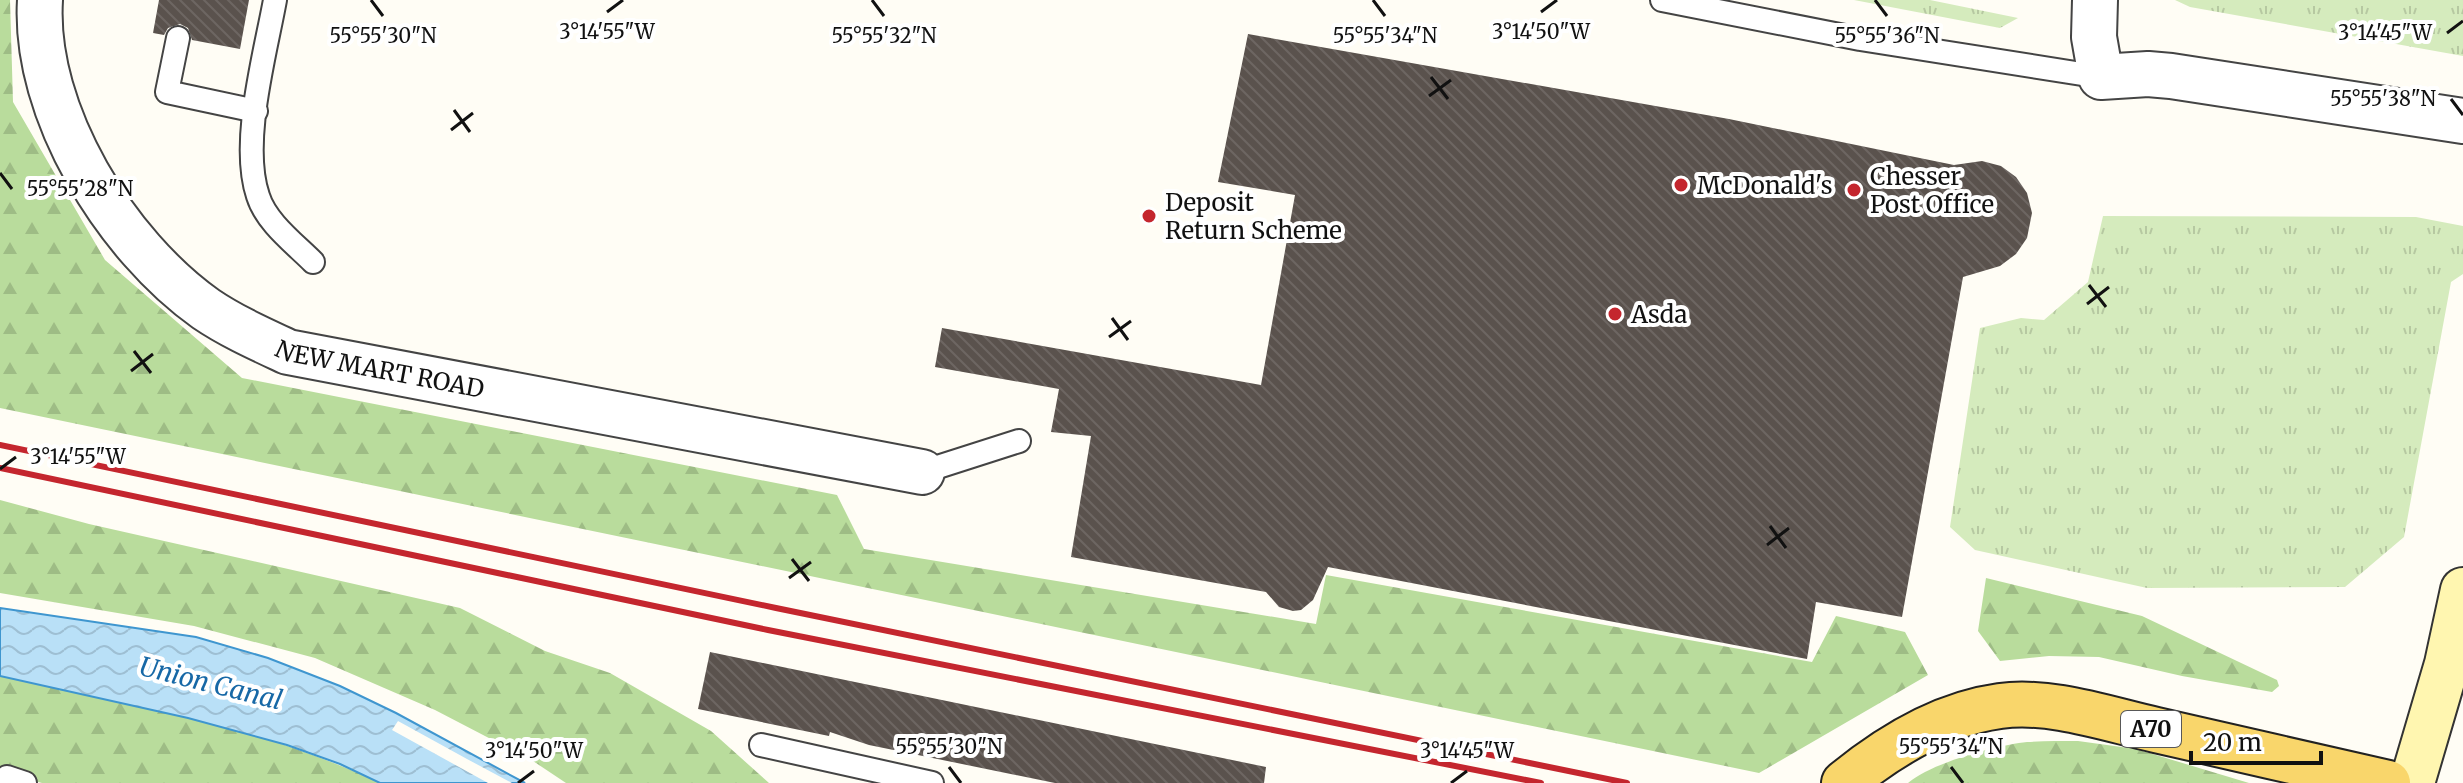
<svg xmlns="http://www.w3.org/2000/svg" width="2463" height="783" font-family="Merriweather,serif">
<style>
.grass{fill:url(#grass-tufts)}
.forest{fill:url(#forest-firs)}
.water{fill:url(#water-waves);stroke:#3f96cf;stroke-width:2}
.pier{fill:#fffdf5}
.building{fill:url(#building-back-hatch)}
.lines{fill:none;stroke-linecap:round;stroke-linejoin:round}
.lane-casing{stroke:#444;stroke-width:26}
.street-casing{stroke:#444;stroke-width:48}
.secondary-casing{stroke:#333;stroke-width:48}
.primary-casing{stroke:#222;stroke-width:48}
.lane{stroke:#fff;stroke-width:22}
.street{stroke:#fff;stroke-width:44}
.secondary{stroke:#fff6b0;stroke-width:44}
.primary{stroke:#f9d66b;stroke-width:44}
.rail{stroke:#c4262e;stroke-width:6}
.ticks{fill:none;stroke:#111;stroke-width:3}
.poi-dot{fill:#c4262e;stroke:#fff;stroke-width:3}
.labels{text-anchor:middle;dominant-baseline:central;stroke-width:8;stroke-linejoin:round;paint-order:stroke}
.shield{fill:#fff;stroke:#585858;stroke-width:2}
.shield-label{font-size:22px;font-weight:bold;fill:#111}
.poi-label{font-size:24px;fill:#111;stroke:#fff;text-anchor:start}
.street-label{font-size:24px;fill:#111;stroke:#fff}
.water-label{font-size:26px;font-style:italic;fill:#1768a6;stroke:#fff}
.ticks-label{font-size:20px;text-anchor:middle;fill:#111;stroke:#fff;stroke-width:8;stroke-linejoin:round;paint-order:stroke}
</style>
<defs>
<pattern id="grass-tufts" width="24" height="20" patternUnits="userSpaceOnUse" patternTransform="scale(2)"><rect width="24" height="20" fill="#d5ebbd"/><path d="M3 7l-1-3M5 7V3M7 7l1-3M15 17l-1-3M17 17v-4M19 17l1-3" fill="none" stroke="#b6c8a1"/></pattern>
<pattern id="forest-firs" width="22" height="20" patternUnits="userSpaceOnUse" patternTransform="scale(2)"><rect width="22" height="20" fill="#b9dc9c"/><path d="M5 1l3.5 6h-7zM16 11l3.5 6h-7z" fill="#9ebc85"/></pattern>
<pattern id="water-waves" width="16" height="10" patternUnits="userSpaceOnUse" patternTransform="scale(2)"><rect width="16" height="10" fill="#b9e0f7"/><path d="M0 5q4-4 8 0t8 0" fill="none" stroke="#9ebfd3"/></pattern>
<pattern id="building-back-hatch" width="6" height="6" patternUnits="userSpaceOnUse" patternTransform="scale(2)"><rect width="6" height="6" fill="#5a524d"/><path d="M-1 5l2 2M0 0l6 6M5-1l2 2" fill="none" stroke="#6d6662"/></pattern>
</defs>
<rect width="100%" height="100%" fill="#fffdf5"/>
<!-- grass -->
<g class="grass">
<polygon points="1854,0 1930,0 2018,18 2000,28"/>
<polygon points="2175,0 2463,0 2463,56 2190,7"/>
<polygon points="2103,216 2416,217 2463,226 2463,274 2451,282 2404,537 2345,587 2147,588 1975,550 1950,527 1980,328 2021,318 2044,320 2088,282"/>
</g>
<!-- forest -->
<g class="forest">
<polygon points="0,0 10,0 13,102 105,260 242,378 837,495 864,549 1316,624 1326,575 1812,662 1836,616 1905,632 1928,675 1759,773 0,408"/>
<polygon points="0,500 89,524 460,608 545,651 610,673 711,731 769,783 566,783 533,761 435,710 315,658 194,626 0,593"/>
<polygon points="1986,578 2142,616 2277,680 2279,686 2272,692 2182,676 2099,657 2049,656 2000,661 1978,631"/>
<path d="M 0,676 C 128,702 261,727 380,783 L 42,783 L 0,771 Z"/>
<path d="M 2078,741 L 2136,749 L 2249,783 L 1908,783 C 1931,763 1997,745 2027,742 C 2044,741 2061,741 2078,741 Z"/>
</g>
<!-- water -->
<polygon class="water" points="0,608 196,637 268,658 340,686 396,713 525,783 380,783 340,764 287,745 188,718 0,676"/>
<!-- pier -->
<polygon class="pier" points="398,721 467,759 512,783 488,783 392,730"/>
<!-- building -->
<g class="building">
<polygon points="159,0 249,0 240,49 192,40 188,28 180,24 168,28 164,35 153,33"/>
<polygon points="1248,34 1729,119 1954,165 1982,161 2001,166 2016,177 2027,193 2032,213 2027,238 2016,254 2000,266 1963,277 1902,617 1816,602 1807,659 1328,567 1313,600 1301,610 1293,611 1279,607 1266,592 1071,557 1091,436 1051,432 1059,389 935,367 942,328 1261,385 1295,195 1218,182"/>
<polygon points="710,652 1266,767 1264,783 1055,783 869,745 830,732 829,736 698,709"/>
</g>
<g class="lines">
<defs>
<g id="lane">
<path d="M 275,0 C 265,55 240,143 258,196 C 266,222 294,243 313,262"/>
<polyline points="1662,0 1860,39 2101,77"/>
<polyline points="178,38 167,92 256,111"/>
<polyline points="922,472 1019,441"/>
<polyline points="761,745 932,783"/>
<polyline points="4,783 7,777 25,783"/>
</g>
<g id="street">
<path id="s1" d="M 40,0 C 33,113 117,246 206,309 C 231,326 260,339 288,352 L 922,472"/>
<polyline points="2095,0 2094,37 2101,77 2148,74 2171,76 2463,121"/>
</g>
<polyline id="secondary" points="2412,783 2447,664 2463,590"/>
<path id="primary" d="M 1844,783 C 1889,746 1941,714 2000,706 C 2051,699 2107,719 2156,730 C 2233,748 2311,765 2388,783"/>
</defs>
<!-- lane casing -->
<use href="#lane" class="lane-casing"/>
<!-- street casing -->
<use href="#street" class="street-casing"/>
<!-- secondary casing -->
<use href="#secondary" class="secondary-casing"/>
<!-- primary casing -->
<use href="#primary" class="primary-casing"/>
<!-- lane -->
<use href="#lane" class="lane"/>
<!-- street -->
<use href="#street" class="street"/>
<!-- secondary -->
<use href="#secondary" class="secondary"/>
<!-- primary -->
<use href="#primary" class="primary"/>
<!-- rail -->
<g class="rail">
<polyline points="0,445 776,608 1627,783"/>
<polyline points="0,468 768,630 1541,783"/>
</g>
</g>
<!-- ticks -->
<path class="ticks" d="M 371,0 L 383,16M 872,0 L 884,16M 1373,0 L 1385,16M 1875,0 L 1887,16M 607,12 L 623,0M 1541,12 L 1557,0M 2447,33 L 2463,21M 1431,77 L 1448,99M 1429,96 L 1451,80M 2451,99 L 2463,115M 454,110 L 470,132M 451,130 L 473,113M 0,173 L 12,189M 2089,285 L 2106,307M 2087,304 L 2109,287M 1112,318 L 1128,340M 1109,337 L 1131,321M 134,351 L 151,373M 131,371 L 153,354M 0,469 L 16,457M 1770,526 L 1786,548M 1767,545 L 1789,528M 792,559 L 809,581M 789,578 L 811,562M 949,767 L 961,783M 1951,767 L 1963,783M 518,783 L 534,771M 1451,783 L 1467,771"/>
<!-- markers -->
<g class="poi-dot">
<circle cx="1681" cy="185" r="8"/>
<circle cx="1854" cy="190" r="8"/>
<circle cx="1149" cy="216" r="8"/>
<circle cx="1615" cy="314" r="8"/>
</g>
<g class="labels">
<!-- shield labels -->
<rect class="shield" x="2121" y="711" width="60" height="36" rx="6"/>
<g class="shield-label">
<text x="2151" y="729">A70</text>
</g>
<!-- poi labels -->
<g class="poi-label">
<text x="1870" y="176">Chesser<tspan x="1870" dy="28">Post Office</tspan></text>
<text x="1697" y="185">McDonald's</text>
<text x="1165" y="202">Deposit<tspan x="1165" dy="28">Return Scheme</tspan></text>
<text x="1631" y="314">Asda</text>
</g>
<!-- street labels -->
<g class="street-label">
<text stroke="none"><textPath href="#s1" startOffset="550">NEW MART ROAD</textPath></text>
</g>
<!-- water labels -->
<g class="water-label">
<text transform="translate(211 683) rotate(14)">Union Canal</text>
</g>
</g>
<g class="ticks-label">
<text x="607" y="39">3°14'55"W</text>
<text x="1541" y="39">3°14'50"W</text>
<text x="2385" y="40">3°14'45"W</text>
<text x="383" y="43">55°55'30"N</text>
<text x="884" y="43">55°55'32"N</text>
<text x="1385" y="43">55°55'34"N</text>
<text x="1887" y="43">55°55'36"N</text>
<text x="2383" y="106">55°55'38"N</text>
<text x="80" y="196">55°55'28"N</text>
<text x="78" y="464">3°14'55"W</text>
<text x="949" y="754">55°55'30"N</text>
<text x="1951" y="754">55°55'34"N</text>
<text x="534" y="758">3°14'50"W</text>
<text x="1467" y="758">3°14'45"W</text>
</g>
<!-- scale -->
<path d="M2191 751v12h130v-12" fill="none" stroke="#111111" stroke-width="4"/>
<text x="2203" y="751" font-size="24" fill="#111111" stroke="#ffffff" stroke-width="6" paint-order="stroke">20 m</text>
</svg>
